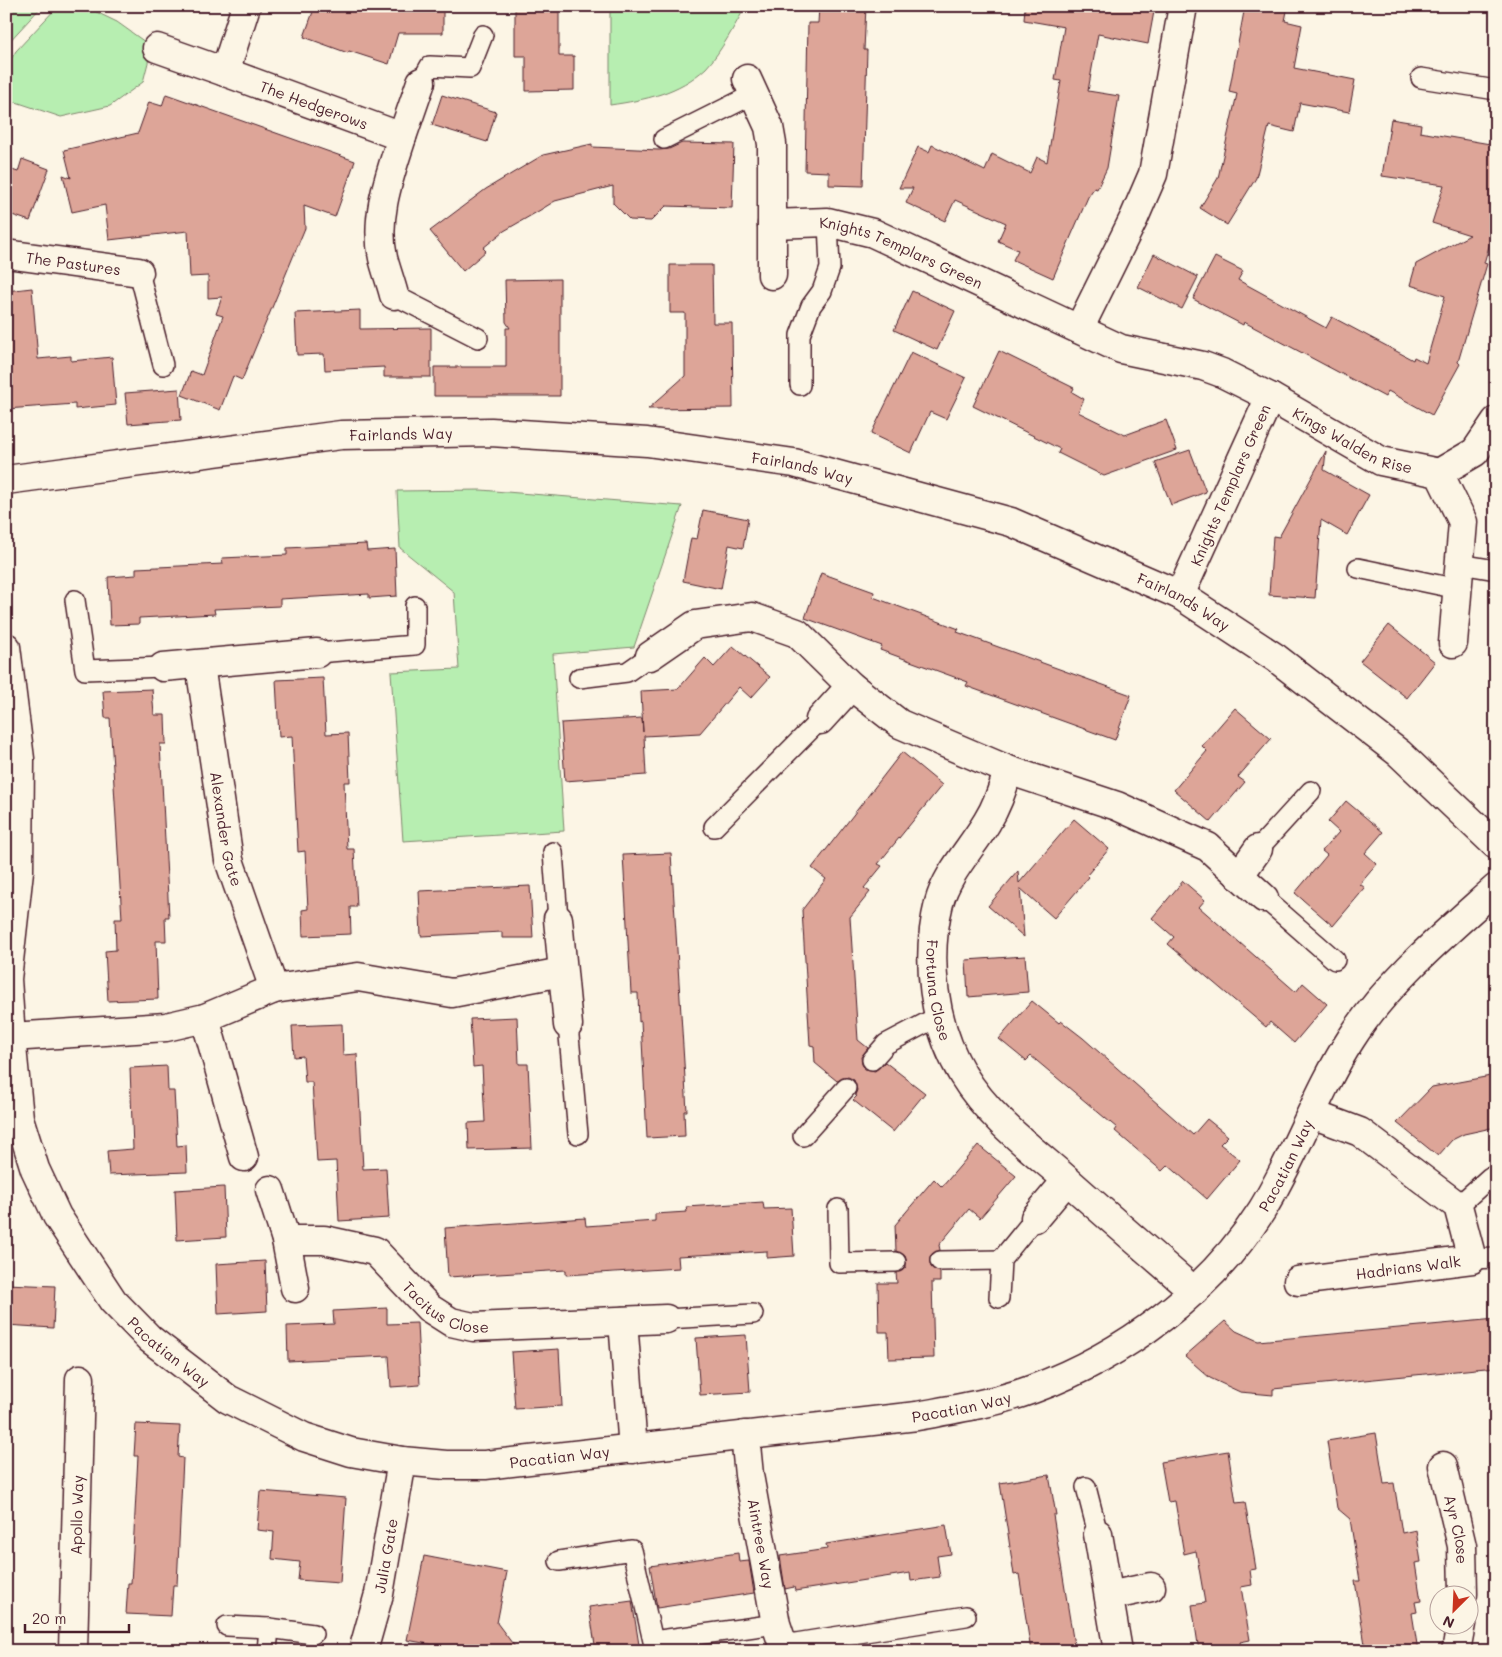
<svg xmlns="http://www.w3.org/2000/svg" width="1502" height="1657" font-family="Mali,sans-serif">
<style>
.green{fill:#b7eeb1;stroke:#80866e}
.building{fill:#dda598;stroke:#4a1f2b}
.lines{fill:none;stroke-linecap:round;stroke-linejoin:round}
.service-casing{stroke:#4a1f2b;stroke-width:22}
.minor-casing{stroke:#4a1f2b;stroke-width:31}
.secondary-casing{stroke:#4a1f2b;stroke-width:31}
.service{stroke:#fcf5e5;stroke-width:19}
.minor{stroke:#fcf5e5;stroke-width:28}
.secondary{stroke:#fcf5e5;stroke-width:28}
.labels{text-anchor:middle;dominant-baseline:central;stroke-width:4.5;stroke-linejoin:round;paint-order:stroke}
.street-label{font-size:15px;fill:#4a1f2b;stroke:#fcf5e5}
</style>
<rect width="100%" height="100%" fill="#fcf5e5"/>
<filter id="ink" filterUnits="userSpaceOnUse"><feTurbulence type="fractalNoise" baseFrequency=".02" numOctaves="2"/><feDisplacementMap in="SourceGraphic" scale="10" xChannelSelector="R" yChannelSelector="G"/><feConvolveMatrix kernelMatrix="1 2 1 2 8 2 1 2 1" color-interpolation-filters="sRGB"/></filter>
<g filter="url(#ink)">
<!-- green -->
<g class="green">
<polygon points="6,6 42,6 6,45"/>
<polygon points="58,6 84,6 117,22 152,47 143,82 110,106 61,117 16,102 6,109 6,67 16,51"/>
<path d="M 610,6 L 746,6 C 734,26 722,51 706,68 C 679,93 645,100 610,105 Z"/>
<polygon points="481,490 682,506 634,647 553,654 564,831 403,841 391,672 459,669 454,592 400,548 397,491"/>
</g>
<!-- building -->
<g class="building">
<polygon points="315,6 443,6 443,33 398,33 389,64 349,51 348,53 304,37"/>
<polygon points="515,6 559,6 559,56 574,56 574,90 526,91 526,56 515,56"/>
<polygon points="819,6 866,6 864,50 867,50 863,186 829,185 829,172 805,171 808,23 818,23"/>
<polygon points="1025,6 1155,6 1148,44 1098,34 1088,91 1119,96 1107,168 1097,189 1094,188 1088,197 1053,278 1013,260 1018,250 998,241 1006,223 955,200 945,221 906,203 913,188 899,188 918,147 929,152 932,145 985,171 992,154 1030,173 1037,157 1047,162 1061,81 1055,80 1064,27 1024,20"/>
<polygon points="1245,6 1288,6 1285,21 1302,25 1294,68 1355,80 1349,112 1300,103 1294,132 1269,126 1256,178 1227,225 1200,208 1218,178 1237,94 1229,92"/>
<polygon points="166,94 355,161 335,217 304,206 305,228 242,380 233,376 220,410 182,395 191,371 202,375 223,316 216,314 222,297 208,298 208,276 190,277 188,231 109,240 105,205 72,212 63,175 71,178 64,150 138,133 149,102 162,106"/>
<polygon points="442,95 496,112 487,142 432,125"/>
<polygon points="1391,119 1421,124 1420,132 1496,145 1496,223 1484,263 1487,264 1458,362 1460,364 1432,415 1388,391 1385,397 1244,322 1243,325 1193,299 1215,257 1243,271 1238,280 1326,328 1332,317 1413,360 1414,357 1426,363 1445,296 1410,285 1416,264 1470,235 1432,223 1444,185 1382,176"/>
<polygon points="682,143 734,144 732,208 666,206 651,221 630,220 613,203 613,186 555,201 537,212 504,231 483,248 486,251 463,271 430,231 486,189 543,155 592,144 592,147 659,150 669,149"/>
<polygon points="22,159 49,169 30,221 6,213 6,168 18,172"/>
<polygon points="1154,254 1198,277 1182,309 1138,287"/>
<polygon points="670,265 712,265 713,323 732,323 733,408 648,409 685,376 685,313 670,313"/>
<polygon points="560,279 560,396 434,396 434,367 506,367 506,328 510,328 506,322 505,280"/>
<polygon points="32,288 38,359 71,356 71,361 112,357 116,405 75,409 75,404 6,409 6,378 10,378 6,336 6,291"/>
<polygon points="912,291 955,311 937,350 894,330"/>
<polygon points="360,310 360,329 431,328 431,377 384,377 384,367 325,370 324,354 297,355 295,313"/>
<polygon points="999,351 1074,388 1072,392 1084,399 1078,412 1125,435 1166,420 1177,450 1104,476 1058,453 1060,449 973,406"/>
<polygon points="911,352 966,378 946,419 930,412 911,453 871,434"/>
<polygon points="179,389 181,420 128,424 125,393"/>
<polygon points="1190,450 1206,492 1171,505 1155,462"/>
<polygon points="1326,451 1324,470 1369,495 1347,535 1321,520 1315,598 1269,595 1273,536 1279,537"/>
<polygon points="703,510 748,519 743,548 729,545 721,589 683,581 691,538 697,539"/>
<polygon points="366,544 367,551 395,549 397,596 369,598 369,594 280,599 280,606 214,609 215,614 139,618 139,624 110,625 108,577 136,575 136,568 223,564 222,558 287,555 287,548"/>
<polygon points="821,573 874,592 873,597 959,629 957,632 1131,695 1115,740 966,686 968,682 880,650 882,646 805,618"/>
<polygon points="1389,625 1435,662 1407,698 1360,661"/>
<polygon points="733,646 770,677 751,698 739,687 700,733 644,736 646,775 565,781 561,723 642,718 643,732 641,691 678,689 705,658 714,667"/>
<polygon points="323,678 326,734 348,733 350,782 344,782 347,849 354,849 357,907 350,907 351,934 303,936 302,910 308,909 305,851 298,852 292,736 279,737 276,680"/>
<polygon points="152,689 154,715 165,715 166,744 160,744 169,917 165,917 166,941 156,941 158,999 108,1001 105,951 116,950 115,919 122,919 110,718 105,718 103,691"/>
<polygon points="1235,708 1271,739 1238,777 1245,782 1211,822 1174,790 1207,751 1202,746"/>
<polygon points="902,752 942,785 878,864 882,866 864,888 870,892 850,917 858,1040 868,1048 861,1057 862,1064 865,1069 875,1071 885,1062 925,1093 893,1132 853,1100 857,1096 855,1095 857,1090 854,1080 848,1077 837,1081 815,1063 814,1046 810,1045 802,910 826,879 812,868"/>
<polygon points="1346,801 1383,832 1365,853 1377,864 1360,884 1365,888 1333,926 1295,893 1327,855 1322,851 1339,832 1328,822"/>
<polygon points="1074,819 1109,849 1087,875 1089,877 1054,918 1020,888 1024,937 988,906 1018,871 1019,883"/>
<polygon points="671,853 687,1111 684,1111 685,1136 647,1138 641,1021 639,1022 638,993 631,993 623,855"/>
<polygon points="1183,881 1205,900 1199,907 1296,992 1303,983 1327,1004 1294,1043 1270,1022 1266,1027 1168,944 1174,937 1152,918"/>
<polygon points="530,886 533,938 502,938 502,932 421,936 419,891"/>
<polygon points="1025,956 1028,992 968,997 966,960"/>
<polygon points="1032,1001 1059,1023 1061,1021 1083,1038 1193,1135 1207,1119 1228,1136 1220,1144 1240,1160 1207,1199 1168,1165 1162,1171 1115,1131 1117,1128 1031,1056 1026,1061 999,1039"/>
<polygon points="517,1017 519,1064 528,1064 532,1148 469,1150 468,1123 485,1122 482,1066 473,1067 470,1019"/>
<polygon points="342,1024 343,1055 357,1054 363,1169 386,1168 389,1218 339,1221 336,1161 317,1162 312,1082 305,1082 303,1056 294,1057 292,1026"/>
<polygon points="167,1066 168,1091 174,1091 177,1146 186,1145 187,1172 109,1175 107,1151 133,1149 130,1068"/>
<polygon points="1496,1075 1496,1127 1464,1134 1452,1140 1438,1156 1397,1123 1432,1087"/>
<polygon points="978,1145 1016,1176 980,1218 969,1209 939,1245 940,1250 930,1256 931,1267 940,1272 940,1282 932,1282 934,1358 889,1359 888,1332 879,1332 878,1283 897,1283 896,1273 906,1267 905,1256 896,1251 895,1225 934,1179 942,1187"/>
<polygon points="224,1187 226,1237 177,1240 175,1190"/>
<polygon points="763,1202 764,1209 791,1208 794,1256 767,1258 767,1251 715,1254 678,1256 679,1268 566,1275 566,1270 448,1277 445,1228 585,1218 586,1226 655,1221 655,1214 687,1212 686,1207"/>
<polygon points="265,1261 267,1311 218,1314 216,1264"/>
<polygon points="6,1284 55,1286 53,1328 6,1325"/>
<polygon points="387,1308 387,1324 417,1323 420,1385 391,1387 389,1356 288,1361 287,1326 334,1324 333,1311"/>
<polygon points="1496,1319 1496,1367 1273,1389 1273,1395 1240,1392 1210,1378 1185,1356 1225,1321 1236,1331 1258,1341"/>
<polygon points="746,1335 750,1392 700,1395 696,1338"/>
<polygon points="559,1349 562,1406 515,1409 511,1352"/>
<polygon points="136,1424 180,1426 178,1457 183,1458 177,1585 173,1585 171,1616 126,1614 128,1583 131,1583 134,1532 138,1456 134,1456"/>
<polygon points="1376,1433 1384,1484 1394,1483 1402,1533 1416,1530 1421,1562 1415,1563 1421,1601 1415,1602 1417,1612 1412,1613 1418,1651 1366,1651 1355,1581 1360,1581 1350,1519 1337,1508 1327,1441"/>
<polygon points="1228,1451 1236,1503 1245,1502 1256,1569 1250,1570 1252,1585 1241,1587 1250,1640 1240,1642 1242,1651 1199,1651 1192,1605 1205,1603 1196,1551 1184,1554 1175,1501 1168,1502 1161,1462"/>
<polygon points="1049,1475 1056,1515 1053,1515 1075,1651 1031,1651 1019,1574 1014,1575 1008,1534 1000,1483"/>
<polygon points="260,1491 346,1498 340,1583 298,1580 300,1562 272,1559 274,1532 257,1530"/>
<polygon points="946,1525 951,1554 937,1556 940,1577 911,1581 910,1573 795,1591 794,1587 785,1589 780,1556 827,1549 826,1544"/>
<polygon points="738,1553 739,1562 749,1561 754,1593 657,1608 650,1566"/>
<polygon points="424,1556 507,1572 497,1623 518,1651 448,1651 445,1647 407,1640"/>
<polygon points="632,1601 640,1651 596,1651 589,1607"/>
</g>
<g class="lines">
<defs>
<g id="service">
<polyline points="1421,78 1496,90"/>
<polyline points="421,82 430,66 470,68 483,35"/>
<polyline points="664,139 754,94"/>
<polyline points="139,272 163,365"/>
<polyline points="394,295 478,338"/>
<polyline points="800,385 800,335 811,306 822,291 830,268 828,222"/>
<polyline points="1460,564 1496,570"/>
<polyline points="1358,568 1458,589"/>
<polyline points="75,600 85,670 163,667"/>
<polyline points="317,653 415,645 415,606"/>
<polyline points="579,678 627,672 650,656"/>
<polyline points="714,827 820,720"/>
<polyline points="1258,849 1311,791"/>
<polyline points="553,852 558,919"/>
<polyline points="1264,898 1335,960"/>
<polyline points="568,1025 578,1134"/>
<polyline points="872,1060 886,1044 939,1016"/>
<polyline points="803,1136 846,1088"/>
<polyline points="1458,1206 1490,1177"/>
<polyline points="838,1209 839,1263 896,1262"/>
<polyline points="1472,1259 1496,1258"/>
<polyline points="940,1261 1001,1260"/>
<polyline points="999,1298 1001,1260 1035,1218"/>
<polyline points="666,1319 753,1314"/>
<polyline points="1086,1487 1098,1534"/>
<polyline points="559,1561 632,1550 653,1641 776,1624"/>
<polyline points="227,1626 269,1628 313,1634"/>
<polyline points="783,1645 966,1616"/>
<polyline points="267,1651 269,1628"/>
</g>
<g id="minor">
<path id="s1" d="M 246,6 L 225,72 L 402,137 C 390,175 374,216 383,258 C 386,270 391,283 394,295"/>
<polyline points="157,48 225,72"/>
<path id="s2" d="M 747,79 L 769,127 L 772,144 L 772,224 L 828,222 L 873,233 L 1121,349 L 1203,366 L 1222,373 L 1270,397 L 1180,595"/>
<polyline points="402,137 421,82"/>
<path id="s3" d="M 6,254 L 139,272"/>
<polyline points="772,275 772,224"/>
<polyline points="1079,329 1134,218 1153,174 1183,6"/>
<path id="s4" d="M 1270,397 L 1381,461 L 1439,473 L 1463,522 L 1453,643"/>
<polyline points="1439,473 1475,452 1496,421"/>
<path id="s5" d="M 6,647 L 20,759 L 19,871 L 7,979 L 11,1037 L 19,1118 L 35,1169 L 57,1216 L 113,1301 L 150,1339 L 228,1399 L 304,1437 L 351,1452 L 402,1461 L 446,1465 L 485,1465 L 917,1416 C 955,1409 996,1403 1033,1389 C 1124,1355 1209,1293 1262,1210 C 1296,1155 1316,1093 1351,1039 C 1387,982 1446,933 1496,888"/>
<polyline points="650,656 695,625 752,617 797,633 851,686 900,724 1008,770 1117,806 1208,847 1264,898"/>
<path id="s6" d="M 200,665 L 229,860 L 274,989"/>
<polyline points="163,667 317,653"/>
<polyline points="820,720 851,686"/>
<path id="s7" d="M 1008,770 C 1003,789 997,806 987,822 C 971,849 947,873 939,903 C 925,958 933,1026 963,1075 C 986,1113 1024,1143 1058,1172 C 1103,1212 1149,1252 1194,1291"/>
<polyline points="1239,876 1258,849"/>
<polyline points="558,919 568,1025"/>
<polyline points="205,1018 244,1157"/>
<polyline points="11,1037 166,1027 205,1018 274,989 358,977 452,993 562,972"/>
<polyline points="270,1190 286,1240 295,1288"/>
<polyline points="1035,1218 1067,1180"/>
<path id="s8" d="M 286,1240 L 324,1240 L 375,1251 L 429,1308 L 451,1322 L 473,1327 L 666,1319"/>
<path id="s9" d="M 1298,1281 L 1472,1259 L 1458,1206 L 1360,1132 L 1312,1114"/>
<polyline points="623,1321 633,1449"/>
<path id="s10" d="M 745,1435 L 749,1475 L 776,1624 L 785,1651"/>
<path id="s11" d="M 1443,1466 L 1462,1546 L 1463,1594"/>
<polyline points="1098,1534 1118,1651"/>
<polyline points="1109,1596 1151,1587"/>
<path id="s12" d="M 73,1651 L 80,1379"/>
<path id="s13" d="M 363,1651 L 379,1594 L 402,1461"/>
<polyline points="1456,1651 1461,1624"/>
</g>
<g id="secondary">
<path id="s14" d="M 6,480 L 341,435 L 491,432 L 647,442 L 794,463 L 1011,522 L 1180,595 L 1276,658 L 1399,753 L 1496,845"/>
</g>
</defs>
<!-- service casing -->
<use href="#service" class="service-casing"/>
<!-- minor casing -->
<use href="#minor" class="minor-casing"/>
<!-- secondary casing -->
<use href="#secondary" class="secondary-casing"/>
<!-- service -->
<use href="#service" class="service"/>
<!-- minor -->
<use href="#minor" class="minor"/>
<!-- secondary -->
<use href="#secondary" class="secondary"/>
</g>
</g>
<g class="labels">
<!-- street labels -->
<g class="street-label">
<text stroke="none"><textPath href="#s1" startOffset="164">The Hedgerows</textPath></text>
<text stroke="none"><textPath href="#s2" startOffset="285">Knights Templars Green</textPath></text>
<text stroke="none"><textPath href="#s3" startOffset="68">The Pastures</textPath></text>
<text stroke="none"><textPath href="#s14" startOffset="398">Fairlands Way</textPath></text>
<text stroke="none"><textPath href="#s4" startOffset="94">Kings Walden Rise</textPath></text>
<text stroke="none"><textPath href="#s14" startOffset="802">Fairlands Way</textPath></text>
<text transform="translate(1230 485) rotate(-66)">Knights Templars Green</text>
<text stroke="none"><textPath href="#s14" startOffset="1208">Fairlands Way</textPath></text>
<text stroke="none"><textPath href="#s6" startOffset="166">Alexander Gate</textPath></text>
<text stroke="none"><textPath href="#s7" startOffset="239">Fortuna Close</textPath></text>
<text stroke="none"><textPath href="#s5" startOffset="2001">Pacatian Way</textPath></text>
<text stroke="none"><textPath href="#s9" startOffset="111">Hadrians Walk</textPath></text>
<text stroke="none"><textPath href="#s8" startOffset="184">Tacitus Close</textPath></text>
<text stroke="none"><textPath href="#s5" startOffset="756">Pacatian Way</textPath></text>
<text stroke="none"><textPath href="#s5" startOffset="1581">Pacatian Way</textPath></text>
<text stroke="none"><textPath href="#s5" startOffset="1176">Pacatian Way</textPath></text>
<text stroke="none"><textPath href="#s12" startOffset="136">Apollo Way</textPath></text>
<text stroke="none"><textPath href="#s11" startOffset="65">Ayr Close</textPath></text>
<text stroke="none"><textPath href="#s10" startOffset="110">Aintree Way</textPath></text>
<text stroke="none"><textPath href="#s13" startOffset="98">Julia Gate</textPath></text>
</g>
</g>
<!-- margin -->
<rect width="1502" height="1657" fill="none" stroke="#fcf5e5" stroke-width="25"/>
<rect x="12" y="12" width="1477" height="1632" fill="none" stroke="#4a1f2b" stroke-width="2" filter="url(#ink)"/>
<!-- north arrow -->
<g transform="translate(1454 1610) rotate(204)"><circle r="24" fill="#fcf5e5" stroke="#b59f9b"/>
<path d="M0-4L9 19L0 12L-9 19Z" fill="#c8321e"/>
<text y="-8" font-size="14" font-weight="bold" text-anchor="middle" fill="#4a1f2b">N</text>
</g>
<!-- scale -->
<path d="M25 1624v8h104v-8" fill="none" stroke="#4a1f2b" stroke-width="2.5"/>
<text x="32" y="1624" font-size="15" fill="#4a1f2b" stroke="#fcf5e5" stroke-width="4" paint-order="stroke">20 m</text>
</svg>
